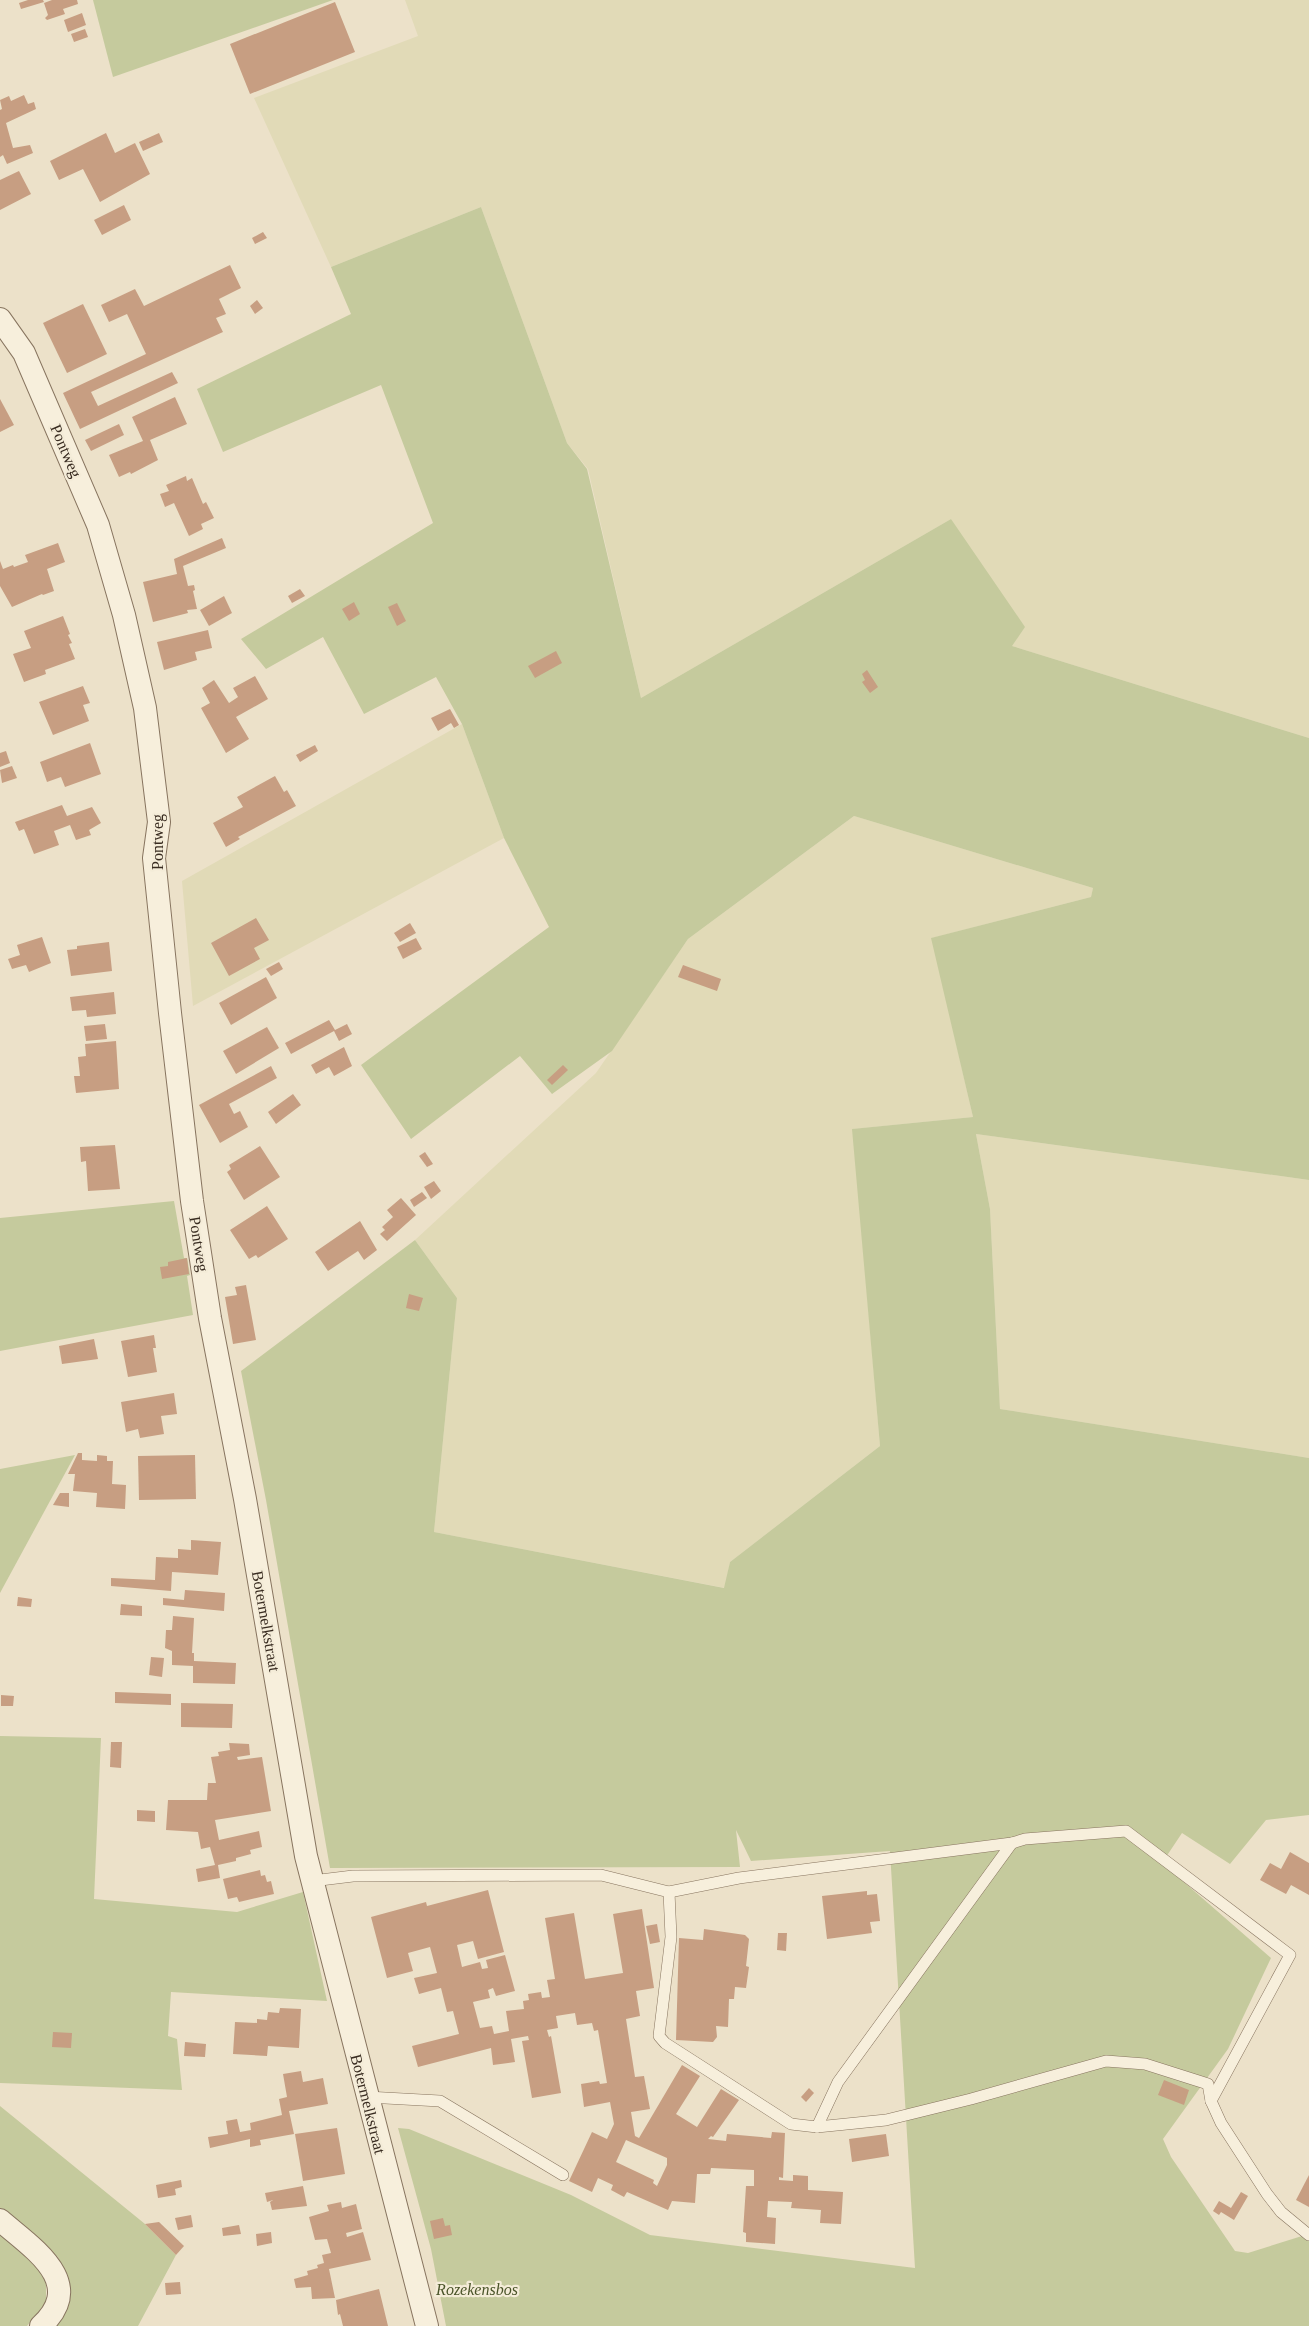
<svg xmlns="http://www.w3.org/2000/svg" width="1309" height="2326" font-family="Georgia,serif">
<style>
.farmland{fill:#e1dab7}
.green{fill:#c5ca9d}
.building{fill:#c79e82;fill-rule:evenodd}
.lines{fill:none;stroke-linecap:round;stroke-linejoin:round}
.lane-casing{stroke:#87745f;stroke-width:12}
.street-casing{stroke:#87745f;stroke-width:24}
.lane{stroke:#f7efdc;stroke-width:11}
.street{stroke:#f7efdc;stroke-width:22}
.labels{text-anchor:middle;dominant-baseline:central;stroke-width:4.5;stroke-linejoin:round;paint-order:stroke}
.street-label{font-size:16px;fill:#392c21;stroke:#f4ecd8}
.park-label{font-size:16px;font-style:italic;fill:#4a5429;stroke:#f4ecd8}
</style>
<rect width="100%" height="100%" fill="#ece1c9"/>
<!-- farmland -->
<g class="farmland">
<polygon points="405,0 1309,0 1309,738 1012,646 951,519 641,698 588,469 567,443 481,207 331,267 254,98 418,36"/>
<polygon points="462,724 504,838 193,1006 182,881"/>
<polygon points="854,816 1093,888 1091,897 932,938 973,1117 853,1129 880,1446 730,1562 725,1588 434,1532 457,1298 415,1240 596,1073 688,939"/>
<polygon points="976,1134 1309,1180 1309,1458 1000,1409 990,1209"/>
</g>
<!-- green -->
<g class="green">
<polygon points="93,0 333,0 113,77"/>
<polygon points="481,207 567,443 587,469 641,698 951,519 1025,627 1012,646 1309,738 1309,1180 976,1134 990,1209 1000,1409 1309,1458 1309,1815 1266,1820 1230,1864 1182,1833 1162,1863 1271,1958 1228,2049 1163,2139 1171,2157 1235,2251 1248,2253 1302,2236 1309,2241 1309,2326 446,2326 431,2249 398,2128 409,2129 571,2195 650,2235 915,2268 890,1851 751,1861 736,1830 740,1867 330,1868 266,1500 241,1371 415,1240 457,1298 434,1532 724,1588 730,1562 880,1446 852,1129 973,1117 931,938 1091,897 1093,888 854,816 688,939 612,1051 552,1094 520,1056 411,1139 361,1065 549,927 504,838 462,724 436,677 364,714 323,637 266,669 241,639 433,523 381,385 223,452 197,389 351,314 331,267"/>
<polygon points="174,1201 184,1258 187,1258 190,1275 187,1276 193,1315 0,1351 0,1218"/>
<polygon points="75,1455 0,1593 0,1469"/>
<polygon points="0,1736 101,1738 94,1899 237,1912 303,1892 327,2001 171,1992 168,2036 177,2039 182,2090 0,2083"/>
<polygon points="0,2106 145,2224 176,2255 138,2326 52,2326 69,2290 58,2257 0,2209"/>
<polygon points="0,2229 46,2277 46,2303 27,2326 0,2326"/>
</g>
<!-- building -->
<g class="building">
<polygon points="28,0 43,0 44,2 21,9 19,3"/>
<polygon points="52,0 77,0 78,4 63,9 65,14 47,20 45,18 48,15 44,3"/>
<polygon points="335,2 355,52 250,94 230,44"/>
<polygon points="82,13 86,25 68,32 64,20"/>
<polygon points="85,29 88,37 74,42 71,34"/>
<polygon points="24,95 28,104 34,102 36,109 6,123 13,148 30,145 33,153 7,164 3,155 0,157 0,110 2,109 0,100 9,96 11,101"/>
<polygon points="106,133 115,153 135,143 150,174 100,202 83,169 59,180 50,161"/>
<polygon points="159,133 163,142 143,151 139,142"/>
<polygon points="19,171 31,194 0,210 0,180"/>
<polygon points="124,205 131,220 102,235 94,220"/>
<polygon points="263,232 267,238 255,244 252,238"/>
<polygon points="230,265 241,288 219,299 226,314 216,318 223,332 91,392 98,406 172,372 178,383 80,429 63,393 146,354 127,314 109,322 101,305 135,289 144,306"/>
<polygon points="257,300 263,308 255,314 250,306"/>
<polygon points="83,304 107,354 67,373 43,323"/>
<polygon points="175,397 187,424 150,440 158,460 131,474 130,472 119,477 109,455 143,441 132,417"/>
<polygon points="0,399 14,425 0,432"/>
<polygon points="119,424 124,435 91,451 85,440"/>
<polygon points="186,476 187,481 192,478 203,504 206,502 214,518 201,524 203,529 189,536 174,503 165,507 160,494 169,491 166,485"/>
<polygon points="222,538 226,548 183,566 188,586 194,585 195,590 193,591 197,609 187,610 188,613 153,622 143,582 177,574 174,559"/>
<polygon points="58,543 65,562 47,569 54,591 43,595 42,594 12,607 0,586 0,561 3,569 13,565 14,567 28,562 25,555"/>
<polygon points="300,589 305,596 292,603 288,596"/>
<polygon points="224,596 232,613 209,626 200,610"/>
<polygon points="354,602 360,614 349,621 342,609"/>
<polygon points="397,603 406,621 397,626 388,607"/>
<polygon points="63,616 70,634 68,635 72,643 69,644 75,659 45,670 46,674 24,682 13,654 31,648 24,631"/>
<polygon points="208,630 212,648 195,652 197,660 164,670 157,642"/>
<polygon points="556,651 562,663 535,678 528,666"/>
<polygon points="867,670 878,687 870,693 862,682 865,680 862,674"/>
<polygon points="255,676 268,699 236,717 249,739 226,753 201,708 210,703 202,688 214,680 229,703 238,697 233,688"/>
<polygon points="83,686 90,703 83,705 89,721 53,735 39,702"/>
<polygon points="450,709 459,725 454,728 451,723 438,731 431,718"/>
<polygon points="90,743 101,774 65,787 61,777 47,782 40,762"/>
<polygon points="315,745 318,751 300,762 296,755"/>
<polygon points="6,751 10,763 0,767 0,753"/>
<polygon points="12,766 17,778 2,783 0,770"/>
<polygon points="275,776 284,792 287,790 296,806 238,837 240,839 226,847 213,823 243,807 237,797"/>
<polygon points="62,805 67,816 92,807 101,823 89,830 91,835 76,840 70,825 54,831 59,845 34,854 24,829 19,831 15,822"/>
<polygon points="256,918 269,940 254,948 260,959 229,976 211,943"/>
<polygon points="410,923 416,933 400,942 394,933"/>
<polygon points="42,937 51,963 29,972 26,965 12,969 8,959 20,955 17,945"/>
<polygon points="416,938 422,949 403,959 397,947"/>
<polygon points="109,942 112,971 71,976 67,950 77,949 77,946"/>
<polygon points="279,962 283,969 271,976 266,969"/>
<polygon points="683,965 721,979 717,991 678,977"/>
<polygon points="266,977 277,998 231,1025 219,1003"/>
<polygon points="114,992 116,1014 87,1017 86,1010 72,1011 70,997"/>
<polygon points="329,1020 335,1030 347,1024 352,1034 339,1041 334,1031 291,1054 285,1043"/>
<polygon points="105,1024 107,1039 86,1041 84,1026"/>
<polygon points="267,1027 279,1048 236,1074 223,1051"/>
<polygon points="116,1041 119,1089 76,1093 74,1076 80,1076 78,1057 86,1056 85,1044"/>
<polygon points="344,1047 352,1066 334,1076 329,1067 316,1074 311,1065"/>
<polygon points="563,1065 568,1070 552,1085 547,1080"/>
<polygon points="271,1066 277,1078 229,1104 234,1114 240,1111 248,1127 220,1143 199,1105"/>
<polygon points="293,1094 301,1105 276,1124 268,1112"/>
<polygon points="115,1145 120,1189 88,1191 86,1161 81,1162 80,1147"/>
<polygon points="260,1146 280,1177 244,1200 227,1172 231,1169 229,1165"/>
<polygon points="425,1152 433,1164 427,1167 419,1156"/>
<polygon points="434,1181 441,1191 431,1199 424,1187"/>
<polygon points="422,1192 427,1198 414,1207 410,1200"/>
<polygon points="401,1198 416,1215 387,1241 380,1234 385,1230 382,1227 393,1217 387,1210"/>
<polygon points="267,1206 288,1239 258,1258 256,1255 249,1259 230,1230"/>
<polygon points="360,1221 377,1250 364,1260 358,1251 328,1271 315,1252"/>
<polygon points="187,1258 189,1274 162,1279 160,1267 168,1266 168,1262"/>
<polygon points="246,1285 256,1340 233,1344 225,1297 237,1295 235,1287"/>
<polygon points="409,1294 423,1298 419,1311 406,1308"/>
<polygon points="154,1335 156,1348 153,1348 157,1372 128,1377 121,1341"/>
<polygon points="94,1339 98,1359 62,1364 59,1346"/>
<polygon points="174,1393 177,1414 161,1416 164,1434 140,1438 138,1429 126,1432 121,1402"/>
<polygon points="78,1453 82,1453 82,1460 97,1461 97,1455 107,1456 107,1461 113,1461 112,1484 126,1485 125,1509 96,1507 97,1493 73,1491 75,1474 68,1474"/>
<polygon points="195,1455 196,1499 139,1500 138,1456"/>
<polygon points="60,1493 69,1493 69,1507 53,1505"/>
<polygon points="191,1540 221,1542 218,1575 172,1572 171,1591 111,1586 111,1578 155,1580 156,1557 178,1558 178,1549 191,1550"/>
<polygon points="185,1590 225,1593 224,1611 163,1605 163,1598 184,1600"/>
<polygon points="18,1597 32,1599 31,1607 17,1606"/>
<polygon points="121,1604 142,1606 142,1616 120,1615"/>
<polygon points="173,1616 194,1618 192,1653 194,1653 194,1661 236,1663 235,1684 193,1683 193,1666 172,1665 172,1651 165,1648 166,1630 172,1630"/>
<polygon points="151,1657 164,1658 162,1677 149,1675"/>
<polygon points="115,1692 171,1694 171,1705 115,1703"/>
<polygon points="1,1695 14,1696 13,1706 1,1706"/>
<polygon points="181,1703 233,1704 232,1728 181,1727"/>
<polygon points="111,1742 122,1742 121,1768 110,1767"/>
<polygon points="229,1743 249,1744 250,1755 237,1757 238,1760 262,1757 271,1811 215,1820 219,1840 259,1831 262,1847 250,1850 251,1854 236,1858 236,1861 218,1865 220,1878 198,1882 196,1869 215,1865 210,1847 201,1849 198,1832 166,1830 168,1800 207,1800 208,1783 216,1783 211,1757 219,1756 218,1752 230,1750"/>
<polygon points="137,1810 155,1811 155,1822 137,1821"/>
<polygon points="1290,1852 1309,1863 1309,1895 1291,1885 1286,1894 1260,1880 1270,1863 1281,1869"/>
<polygon points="260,1870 261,1876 265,1875 267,1882 271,1881 274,1894 239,1902 237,1897 228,1899 223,1879"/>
<path d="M 488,1890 L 504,1952 L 478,1959 L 473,1941 L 457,1945 L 462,1967 L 480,1962 L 482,1969 L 488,1968 L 486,1960 L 505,1955 L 515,1991 L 496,1996 L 493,1988 L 488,1990 L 490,1998 L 473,2002 L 480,2028 L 492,2026 L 494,2034 L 509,2031 L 506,2011 L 524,2009 L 523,2001 L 529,2000 L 528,1994 L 541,1992 L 542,1998 L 550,1997 L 547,1980 L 555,1979 L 545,1918 L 574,1913 L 585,1979 L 623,1973 L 613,1914 L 642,1909 L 654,1988 L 636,1991 L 640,2016 L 626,2019 L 635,2077 L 644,2076 L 650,2109 L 631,2112 L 635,2136 L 639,2138 L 682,2065 L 700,2076 L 676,2114 L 697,2127 L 721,2089 L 739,2100 L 713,2137 L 711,2136 L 708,2139 L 726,2141 L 727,2134 L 771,2138 L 772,2132 L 785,2133 L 783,2178 L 779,2177 L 779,2180 L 793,2181 L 793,2175 L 808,2176 L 808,2190 L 843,2192 L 841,2224 L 820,2223 L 821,2210 L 791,2208 L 792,2202 L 768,2201 L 767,2217 L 776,2218 L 775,2244 L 746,2242 L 746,2233 L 743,2232 L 746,2186 L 754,2186 L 754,2170 L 711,2168 L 710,2174 L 697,2174 L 695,2203 L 672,2201 L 668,2210 L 627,2192 L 624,2197 L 611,2190 L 613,2185 L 598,2178 L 592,2192 L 569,2181 L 592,2132 L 607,2139 L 614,2124 L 610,2102 L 584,2107 L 581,2084 L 599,2081 L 600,2084 L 607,2083 L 598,2030 L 594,2031 L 592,2023 L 577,2025 L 575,2013 L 556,2016 L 558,2028 L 547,2030 L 549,2037 L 551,2036 L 561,2093 L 532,2098 L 522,2041 L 529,2040 L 528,2036 L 511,2039 L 515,2062 L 493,2065 L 491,2048 L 418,2067 L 412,2046 L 459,2034 L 453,2011 L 447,2012 L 441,1988 L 419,1994 L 414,1978 L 437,1973 L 430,1947 L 408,1953 L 413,1971 L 387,1978 L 371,1917 L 426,1902 L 427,1906 ZM 626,2140 L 667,2158 L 667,2165 L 657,2186 L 653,2183 L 654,2180 L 616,2162 Z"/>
<polygon points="867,1891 867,1895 877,1894 880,1921 870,1922 872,1933 827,1939 822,1896"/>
<polygon points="657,1924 660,1942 650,1944 646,1926"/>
<polygon points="704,1929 745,1935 749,1939 746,1966 749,1967 746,1988 735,1987 734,1999 729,1999 728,2027 716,2026 717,2037 713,2042 676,2040 679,1938 703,1940"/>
<polygon points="778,1933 787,1933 786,1951 777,1950"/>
<polygon points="280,2008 301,2009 299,2048 268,2046 267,2056 233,2054 235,2022 257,2023 257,2019 267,2020 268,2012 279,2013"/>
<polygon points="53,2032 72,2033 71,2048 52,2047"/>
<polygon points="185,2042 206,2044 205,2057 184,2056"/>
<polygon points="301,2071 303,2082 323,2078 328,2104 289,2111 294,2134 260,2140 261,2145 250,2147 250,2139 210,2148 208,2137 228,2134 226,2121 237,2119 240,2132 251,2130 250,2123 282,2115 279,2099 287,2097 283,2074"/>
<polygon points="1164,2080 1189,2090 1184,2105 1158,2095"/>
<polygon points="809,2088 814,2093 806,2102 801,2097"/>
<polygon points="337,2128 345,2174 303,2181 295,2134"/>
<polygon points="886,2134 889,2156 852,2162 849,2139"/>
<polygon points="1309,2175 1309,2207 1296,2200"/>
<polygon points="181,2180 182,2187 175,2189 176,2195 158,2198 156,2185"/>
<polygon points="303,2186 307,2206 272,2210 270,2202 273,2200 267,2202 265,2193"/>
<polygon points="1241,2192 1248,2196 1234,2220 1221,2212 1219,2215 1213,2211 1219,2201 1231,2208"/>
<polygon points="341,2202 342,2208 356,2204 362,2229 346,2233 347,2237 363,2232 371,2260 329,2269 335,2298 312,2299 311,2287 296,2288 294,2279 308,2275 307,2271 318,2268 317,2265 324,2263 322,2255 331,2253 327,2239 315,2240 309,2217 329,2211 327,2205"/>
<polygon points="191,2215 193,2227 178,2230 175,2218"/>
<polygon points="443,2218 445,2226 450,2225 452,2235 434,2239 430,2221"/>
<polygon points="159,2222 184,2246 176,2255 145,2224"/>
<polygon points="239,2225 241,2234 223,2236 222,2228"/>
<polygon points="271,2232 272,2243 257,2246 256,2234"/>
<polygon points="180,2282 181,2294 166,2295 165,2283"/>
<polygon points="379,2289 388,2326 343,2326 340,2314 338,2315 336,2300"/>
</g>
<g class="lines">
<defs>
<g id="lane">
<polyline points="312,1881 353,1876 601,1875 669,1892 739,1878 1012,1843 1025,1839 1126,1831 1290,1955 1211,2101 1221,2123 1267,2194 1281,2212 1309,2235"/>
<polyline points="669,1892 671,1937 659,2036 665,2043 791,2124 817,2127 886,2120 971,2099 1106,2061 1145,2064 1208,2084 1211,2101"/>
<polyline points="367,2097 440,2101 563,2175"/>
<polyline points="817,2127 838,2082 1012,1843"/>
</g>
<g id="street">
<polyline points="0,319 24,353 98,525 124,615 145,708 159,822 154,858 170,1013 192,1201 210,1318 245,1499 306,1856 427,2326"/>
<path d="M 0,2220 C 32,2248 88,2282 41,2326"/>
</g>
</defs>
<!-- lane casing -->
<use href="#lane" class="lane-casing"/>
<!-- street casing -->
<use href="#street" class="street-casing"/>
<!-- lane -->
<use href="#lane" class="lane"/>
<!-- street -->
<use href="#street" class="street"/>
</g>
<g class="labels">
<!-- street labels -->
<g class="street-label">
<text transform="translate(66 451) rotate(67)">Pontweg</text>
<text transform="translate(157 842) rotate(-90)">Pontweg</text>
<text transform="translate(199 1244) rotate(81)">Pontweg</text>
<text transform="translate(266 1621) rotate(80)">Botermelkstraat</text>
<text transform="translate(368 2104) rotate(76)">Botermelkstraat</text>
</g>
<!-- park labels -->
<g class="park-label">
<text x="477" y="2289">Rozekensbos</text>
</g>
</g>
</svg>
